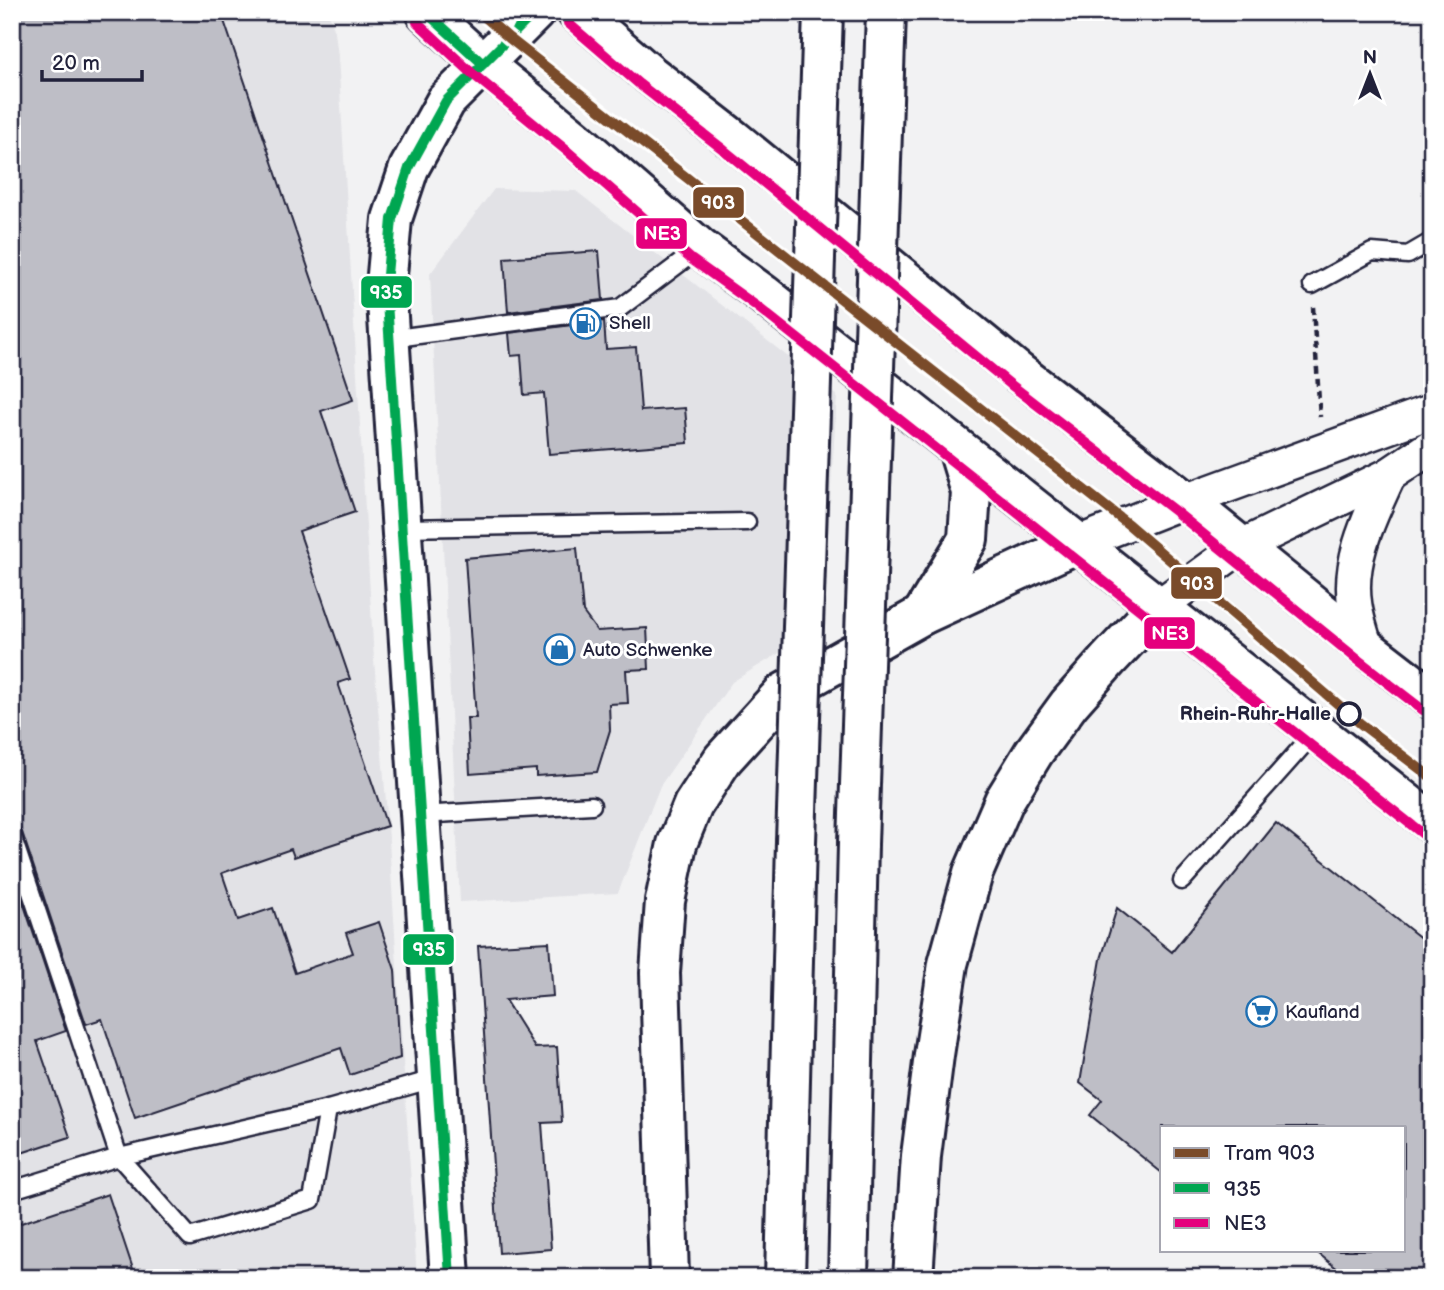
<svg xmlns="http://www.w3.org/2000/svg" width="1444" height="1290" font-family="'Balsamiq Sans',sans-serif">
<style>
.built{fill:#e2e2e6}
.building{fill:#bebec6;stroke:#22223b;stroke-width:2}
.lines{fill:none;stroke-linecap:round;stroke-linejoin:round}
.lane-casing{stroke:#22223b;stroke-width:21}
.street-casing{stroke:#22223b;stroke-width:38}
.secondary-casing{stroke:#22223b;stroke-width:44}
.highway-casing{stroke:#22223b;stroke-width:44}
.path{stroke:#22223b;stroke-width:4.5;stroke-dasharray:7 5;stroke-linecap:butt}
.lane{stroke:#fff;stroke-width:16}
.street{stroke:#fff;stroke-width:33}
.secondary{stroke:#fff;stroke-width:38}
.highway{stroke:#fff;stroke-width:38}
.highway-bridge-casing{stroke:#22223b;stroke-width:44;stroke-linecap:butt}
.highway-bridge{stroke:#fff;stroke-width:38}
.bus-1-casing{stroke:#fff;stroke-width:16}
.bus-2-casing{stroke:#fff;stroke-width:16}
.bus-1{stroke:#00a651;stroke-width:10}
.bus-2{stroke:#e5007d;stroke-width:10}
.tram-1-casing{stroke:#fff;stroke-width:16}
.tram-1{stroke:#7a4b2a;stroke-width:10}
.stop-dot{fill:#fff;stroke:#22223b;stroke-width:3.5}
.labels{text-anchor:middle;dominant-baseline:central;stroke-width:6;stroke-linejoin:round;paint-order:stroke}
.poi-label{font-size:19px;fill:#22223b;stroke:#fff;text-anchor:start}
.stop-label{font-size:19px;font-weight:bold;fill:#22223b;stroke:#fff;text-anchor:end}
.line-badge{stroke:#fff;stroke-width:2.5}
.badge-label{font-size:19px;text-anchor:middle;font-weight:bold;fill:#fff}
</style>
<rect width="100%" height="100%" fill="#f2f2f3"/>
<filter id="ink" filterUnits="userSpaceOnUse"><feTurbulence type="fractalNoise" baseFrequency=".0143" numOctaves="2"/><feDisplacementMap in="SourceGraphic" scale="14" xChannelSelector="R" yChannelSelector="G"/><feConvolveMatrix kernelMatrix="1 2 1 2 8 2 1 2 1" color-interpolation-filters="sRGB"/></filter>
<g filter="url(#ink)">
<!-- built -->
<g class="built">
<polygon points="12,12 328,12 335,32 338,56 374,660 388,825 417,1278 12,1278"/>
<polygon points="494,189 576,191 837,395 822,627 732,682 660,786 618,893 460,902 430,274"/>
</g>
<!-- building -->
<g class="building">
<polygon points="12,12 221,12 353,400 321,411 355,512 299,531 350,679 338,683 387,826 294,857 291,849 222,873 238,920 273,908 295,973 353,953 346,933 379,922 395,970 400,1058 350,1075 341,1048 135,1118 102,1019 86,1024 22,832 18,827 12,825"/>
<polygon points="599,251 603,300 508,312 504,258"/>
<polygon points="604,321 606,349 636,347 641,411 685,408 688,443 549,454 544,393 524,395 521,355 511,356 509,333"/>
<polygon points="577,548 583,612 597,631 647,628 649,669 626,670 628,703 609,704 610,730 597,772 536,776 536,769 470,774 467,718 476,718 465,558"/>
<polygon points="1276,823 1432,947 1432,1278 1349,1278 1314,1250 1404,1250 1404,1127 1162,1127 1162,1173 1090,1115 1102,1100 1080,1083 1101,959 1117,908 1172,952"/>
<polygon points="12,869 66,1031 37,1041 70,1137 12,1156"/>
<polygon points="549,942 553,996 505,1000 535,1048 557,1047 562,1122 542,1123 551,1249 499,1253 478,946"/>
<polygon points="108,1194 136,1278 12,1278 12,1226"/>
</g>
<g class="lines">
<defs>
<g id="lane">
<polyline points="1312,285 1372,252 1408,255 1432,241"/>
<polyline points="389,339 620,308 700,248"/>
<polyline points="402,528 747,522"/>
<polyline points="420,815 592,805"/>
<polyline points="12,835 119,1157 328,1109"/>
<polyline points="1182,881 1316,731"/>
<polyline points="12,1190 119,1157 190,1237 312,1200 328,1109 437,1078"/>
</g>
<g id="street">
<polyline points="1078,543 1185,501 1432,411"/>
<polyline points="1159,606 1240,547 1389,475 1432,446"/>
<path d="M 1366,648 C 1362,634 1357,620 1355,606 C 1347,560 1371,515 1389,475"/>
</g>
<g id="secondary">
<polyline points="426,12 483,64 575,139 700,248 763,294 1432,823"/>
<polyline points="577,12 648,73 733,139 1019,373 1185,501 1366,648 1432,699"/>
<polyline points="450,1278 386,286 392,219 409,168 446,101 535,12"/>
</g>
<g id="highway">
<polyline points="922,615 968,539 971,492 958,449"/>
<polyline points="669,1278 660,973 665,901 677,844 693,805 723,759 783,693 922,615 1078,543"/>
<polyline points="785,1278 796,842"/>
<polyline points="848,1278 858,844"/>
<polyline points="913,1278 921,1156 934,1055 948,964 973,873 1004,801 1034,752 1069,704 1108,660 1159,606"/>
</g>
</defs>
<!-- lane casing -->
<use href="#lane" class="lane-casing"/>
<!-- street casing -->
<use href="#street" class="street-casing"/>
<!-- secondary casing -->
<use href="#secondary" class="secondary-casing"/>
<!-- highway casing -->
<use href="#highway" class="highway-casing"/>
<!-- path -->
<polyline class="path" points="1313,307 1320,417"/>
<!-- lane -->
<use href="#lane" class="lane"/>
<!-- street -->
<use href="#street" class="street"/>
<!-- secondary -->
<use href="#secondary" class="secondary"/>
<!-- highway -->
<use href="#highway" class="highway"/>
<defs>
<g id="highway-bridge">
<polyline points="796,842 823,12"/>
<polyline points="858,844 886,12"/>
</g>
</defs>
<!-- highway-bridge casing -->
<use href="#highway-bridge" class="highway-bridge-casing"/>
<!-- highway-bridge -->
<use href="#highway-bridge" class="highway-bridge"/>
<defs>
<g id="bus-1">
<polyline points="426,12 483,64"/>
<polyline points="450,1278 386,286 392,219 409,168 446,101 535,12"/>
</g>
<g id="bus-2">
<polyline points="417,22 474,75 566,150 691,259 755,305 1423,834"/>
<polyline points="568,23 639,84 724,150 1010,384 1176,512 1357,659 1423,710"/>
</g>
</defs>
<!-- bus-1 casing -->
<use href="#bus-1" class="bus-1-casing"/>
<!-- bus-2 casing -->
<use href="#bus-2" class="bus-2-casing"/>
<!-- bus-1 -->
<use href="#bus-1" class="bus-1"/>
<!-- bus-2 -->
<use href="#bus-2" class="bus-2"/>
<defs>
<polyline id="tram-1" points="479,12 509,38 1129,525 1361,724 1432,778"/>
</defs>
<!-- tram-1 casing -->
<use href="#tram-1" class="tram-1-casing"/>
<!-- tram-1 -->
<use href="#tram-1" class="tram-1"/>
</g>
</g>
<!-- icons -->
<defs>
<symbol id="fuel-ring" viewBox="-11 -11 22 22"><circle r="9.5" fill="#fff" stroke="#1f6fb2" stroke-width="1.5"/><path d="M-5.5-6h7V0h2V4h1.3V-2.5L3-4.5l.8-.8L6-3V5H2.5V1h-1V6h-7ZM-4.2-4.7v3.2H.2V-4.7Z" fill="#1f6fb2"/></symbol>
<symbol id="shop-ring" viewBox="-11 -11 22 22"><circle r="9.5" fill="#fff" stroke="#1f6fb2" stroke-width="1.5"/><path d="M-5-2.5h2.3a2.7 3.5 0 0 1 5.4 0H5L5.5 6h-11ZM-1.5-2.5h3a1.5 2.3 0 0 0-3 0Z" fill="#1f6fb2"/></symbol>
<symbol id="supermarket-ring" viewBox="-11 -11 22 22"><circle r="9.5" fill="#fff" stroke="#1f6fb2" stroke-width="1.5"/><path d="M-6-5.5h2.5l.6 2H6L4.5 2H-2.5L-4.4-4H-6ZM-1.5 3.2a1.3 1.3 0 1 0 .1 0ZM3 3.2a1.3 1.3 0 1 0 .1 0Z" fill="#1f6fb2"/></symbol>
</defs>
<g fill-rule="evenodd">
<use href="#fuel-ring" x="568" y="306" width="35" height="35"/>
<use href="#shop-ring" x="542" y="632" width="35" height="35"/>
<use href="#supermarket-ring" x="1244" y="994" width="35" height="35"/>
</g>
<!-- markers -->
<circle class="stop-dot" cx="1349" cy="714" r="11"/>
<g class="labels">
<!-- poi labels -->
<g class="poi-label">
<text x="609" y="323">Shell</text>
<text x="583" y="650">Auto Schwenke</text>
<text x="1285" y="1012">Kaufland</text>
</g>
<!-- stop labels -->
<g class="stop-label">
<text x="1331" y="714">Rhein-Ruhr-Halle</text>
</g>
</g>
<g class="line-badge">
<rect x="692" y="186" width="53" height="33" rx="7" fill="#7a4b2a"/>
<rect x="635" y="217" width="53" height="33" rx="7" fill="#e5007d"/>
<rect x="360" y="275" width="53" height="34" rx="7" fill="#00a651"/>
<rect x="1170" y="566" width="53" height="34" rx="7" fill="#7a4b2a"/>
<rect x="1143" y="616" width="53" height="34" rx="7" fill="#e5007d"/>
<rect x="402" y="933" width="53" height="33" rx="7" fill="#00a651"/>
</g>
<g class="badge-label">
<text x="718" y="209">903</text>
<text x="662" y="240">NE3</text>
<text x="386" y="299">935</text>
<text x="1197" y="590">903</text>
<text x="1170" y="640">NE3</text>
<text x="429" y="956">935</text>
</g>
<!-- margin -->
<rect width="1444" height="1290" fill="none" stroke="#fff" stroke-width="42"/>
<rect x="21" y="21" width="1402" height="1248" fill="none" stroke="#22223b" stroke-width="2.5" filter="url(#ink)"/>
<!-- legend -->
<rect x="1160" y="1126" width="245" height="126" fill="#ffffff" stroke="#a7a7b1" stroke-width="2"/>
<rect x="1174" y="1148" width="35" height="10" fill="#7a4b2a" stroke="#a7a7b1" stroke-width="2"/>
<text x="1224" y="1160" font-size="21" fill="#22223b">Tram 903</text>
<rect x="1174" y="1183" width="35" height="10" fill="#00a651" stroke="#a7a7b1" stroke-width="2"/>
<text x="1224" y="1196" font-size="21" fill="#22223b">935</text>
<rect x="1174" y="1218" width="35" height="10" fill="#e5007d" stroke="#a7a7b1" stroke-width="2"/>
<text x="1224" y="1230" font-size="21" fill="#22223b">NE3</text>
<!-- north arrow -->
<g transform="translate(1370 74)" stroke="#ffffff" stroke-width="5" paint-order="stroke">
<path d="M0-5L12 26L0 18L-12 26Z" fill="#22223b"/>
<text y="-10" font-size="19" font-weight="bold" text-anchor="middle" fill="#22223b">N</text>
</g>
<!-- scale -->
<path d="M42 70v10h100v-10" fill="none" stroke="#22223b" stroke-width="3.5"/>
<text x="52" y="70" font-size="21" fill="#22223b" stroke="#ffffff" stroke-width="5" paint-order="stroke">20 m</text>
</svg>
